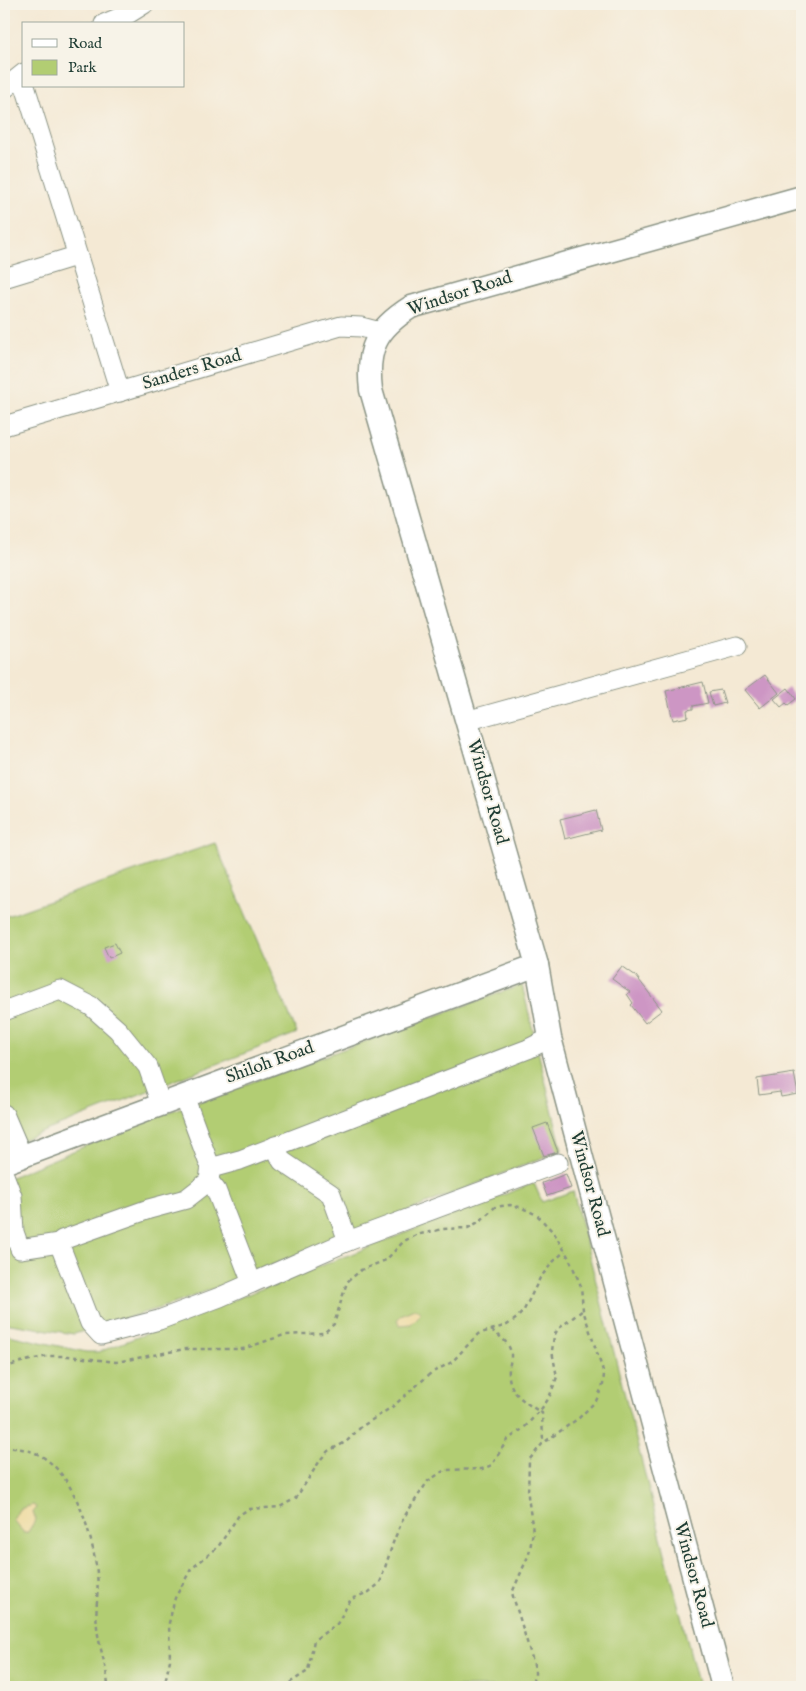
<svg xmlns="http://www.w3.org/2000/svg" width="806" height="1691" font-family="'IM FELL English',serif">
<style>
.green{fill:#b2cd73;stroke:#688554}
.sand{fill:#eeda9e;stroke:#868c69}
.building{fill:#cd96c4}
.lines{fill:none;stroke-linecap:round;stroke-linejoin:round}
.minor-casing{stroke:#8a9384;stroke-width:21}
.major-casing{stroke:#8a9384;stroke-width:25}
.path{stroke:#8a9384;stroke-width:2.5;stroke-dasharray:4 4;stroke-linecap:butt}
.minor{stroke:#fff;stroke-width:19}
.major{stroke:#fff;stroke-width:22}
.labels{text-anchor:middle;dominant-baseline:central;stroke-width:4;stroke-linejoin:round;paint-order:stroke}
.street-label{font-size:18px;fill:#1f3d34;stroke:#f7f3e8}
</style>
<rect width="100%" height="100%" fill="#f7f3e8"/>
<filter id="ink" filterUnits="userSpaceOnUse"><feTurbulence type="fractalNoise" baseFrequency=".02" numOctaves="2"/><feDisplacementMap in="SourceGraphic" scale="10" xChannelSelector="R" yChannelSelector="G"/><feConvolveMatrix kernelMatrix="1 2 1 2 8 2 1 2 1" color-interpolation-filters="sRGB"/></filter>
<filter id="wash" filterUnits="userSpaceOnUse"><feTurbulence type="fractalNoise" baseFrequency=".0096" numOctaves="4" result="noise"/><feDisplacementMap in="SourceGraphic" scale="20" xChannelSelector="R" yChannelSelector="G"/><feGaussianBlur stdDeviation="1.12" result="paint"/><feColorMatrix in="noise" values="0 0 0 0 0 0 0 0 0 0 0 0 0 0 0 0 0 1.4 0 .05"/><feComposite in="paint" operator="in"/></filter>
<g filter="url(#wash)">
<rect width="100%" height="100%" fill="#f4e9d4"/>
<!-- green -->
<g class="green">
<polygon points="215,843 297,1033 4,1147 4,917"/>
<polygon points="522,985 562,1150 179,1302 74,1334 4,1323 4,1180 152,1118"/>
<polygon points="534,1183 542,1202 573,1191 699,1687 4,1687 4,1334 86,1352 99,1352"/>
</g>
<!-- sand -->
<g class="sand">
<polygon points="414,1309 420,1311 419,1316 411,1324 400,1325 397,1320 401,1315"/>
<polygon points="33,1505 36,1507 33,1513 36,1519 28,1532 24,1533 13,1520 19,1509"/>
</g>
<g id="blocks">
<!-- building -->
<g class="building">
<polygon points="765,675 779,693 760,708 745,690"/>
<polygon points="703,682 708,703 693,706 693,709 687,710 688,717 673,720 666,691"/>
<polygon points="788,688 796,699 788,705 786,703 781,707 774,699"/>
<polygon points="721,690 725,703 713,706 709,692"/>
<polygon points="596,810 601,830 565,839 560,819"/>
<polygon points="115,943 120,953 109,958 104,947"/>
<polygon points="622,966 636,976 662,1010 645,1023 631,1005 633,1003 627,994 630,992 612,979"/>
<polygon points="794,1073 798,1094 781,1097 780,1092 759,1095 757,1079"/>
<polygon points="547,1123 558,1152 544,1156 533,1128"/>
<polygon points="566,1174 571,1188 547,1196 542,1183"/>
</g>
</g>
</g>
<g filter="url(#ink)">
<use href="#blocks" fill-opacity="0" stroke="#8a9384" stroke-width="1"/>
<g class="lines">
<defs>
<g id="minor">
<polyline points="104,24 128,14 144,4"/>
<polyline points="25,86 120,392"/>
<polyline points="4,89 24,73"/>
<polyline points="4,278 76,256"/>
<polyline points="4,426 341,326 361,327 380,332"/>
<polyline points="466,721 737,646"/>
<polyline points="4,1011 60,990 91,1006 118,1030 148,1067 161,1104"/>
<polyline points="184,1096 208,1161 211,1165 218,1166 240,1160 528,1049 550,1038"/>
<polyline points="4,1114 22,1156"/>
<polyline points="211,1165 209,1181 186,1199 149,1209 62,1240 59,1243 90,1323 101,1335 159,1320 220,1297 348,1241 331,1194 282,1161 275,1146"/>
<polyline points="4,1175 12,1196 14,1232 20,1249 59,1243"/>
<polyline points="209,1181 216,1190 252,1283"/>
<polyline points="348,1241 558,1163"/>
</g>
<g id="major">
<polyline points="4,1163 537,965"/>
<path d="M 723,1687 L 550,1038 L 537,965 L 371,390 C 366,349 376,329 411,307 L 802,197"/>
</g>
</defs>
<!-- minor casing -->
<use href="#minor" class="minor-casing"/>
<!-- major casing -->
<use href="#major" class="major-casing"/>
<!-- path -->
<g class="path">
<path d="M 491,1330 C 528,1354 500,1362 512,1387 C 517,1398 532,1407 542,1413 L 543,1442"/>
<polyline points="4,1368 21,1362 48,1356 68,1356 116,1362 185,1349 243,1349 284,1335 324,1333 334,1324 347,1282 361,1270 386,1260 404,1241 416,1235 443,1229 468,1228 480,1221 495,1207 510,1205 520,1207 537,1215 554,1233 569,1258 581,1286 583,1310 604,1374 603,1385 596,1401 579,1418 543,1443 529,1460 528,1496 533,1532 529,1554 512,1593 535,1668 535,1675 530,1687"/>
<path d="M 4,1447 C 19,1448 35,1450 47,1460 C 77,1482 93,1538 97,1573 C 99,1591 95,1609 97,1627 C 99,1648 107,1666 108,1687"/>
<polyline points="164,1687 170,1660 169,1623 175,1598 191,1569 218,1547 239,1515 249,1509 280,1507 296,1498 321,1459 328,1451 346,1442 361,1427 392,1407 431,1373 452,1362 478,1334 507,1325 517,1318 524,1310 540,1278 553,1262 565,1251"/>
<polyline points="283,1687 308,1671 314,1640 337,1624 351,1599 369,1592 380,1583 394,1540 404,1517 428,1481 445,1470 482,1469 492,1465 507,1440 524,1428 542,1408 549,1398 557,1377 552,1351 554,1336 558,1329 583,1310"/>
</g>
<!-- minor -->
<use href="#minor" class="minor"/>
<!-- major -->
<use href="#major" class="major"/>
</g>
</g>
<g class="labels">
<!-- street labels -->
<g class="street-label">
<text transform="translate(460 294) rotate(-18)">Windsor Road</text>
<text transform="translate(192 370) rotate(-17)">Sanders Road</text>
<text transform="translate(487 792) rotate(74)">Windsor Road</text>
<text transform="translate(270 1063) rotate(-20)">Shiloh Road</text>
<text transform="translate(589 1184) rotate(75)">Windsor Road</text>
<text transform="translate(693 1575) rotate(75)">Windsor Road</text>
</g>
</g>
<!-- margin -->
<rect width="806" height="1691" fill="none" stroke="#f7f3e8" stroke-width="20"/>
<!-- legend -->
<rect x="22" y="22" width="162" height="65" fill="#f7f3e8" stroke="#a1aaa0"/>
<rect x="32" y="39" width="25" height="8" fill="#ffffff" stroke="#a1aaa0"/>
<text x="68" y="48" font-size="15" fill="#1f3d34">Road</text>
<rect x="32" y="60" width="25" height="15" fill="#b2cd73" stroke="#a1aaa0"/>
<text x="68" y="72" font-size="15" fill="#1f3d34">Park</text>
</svg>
